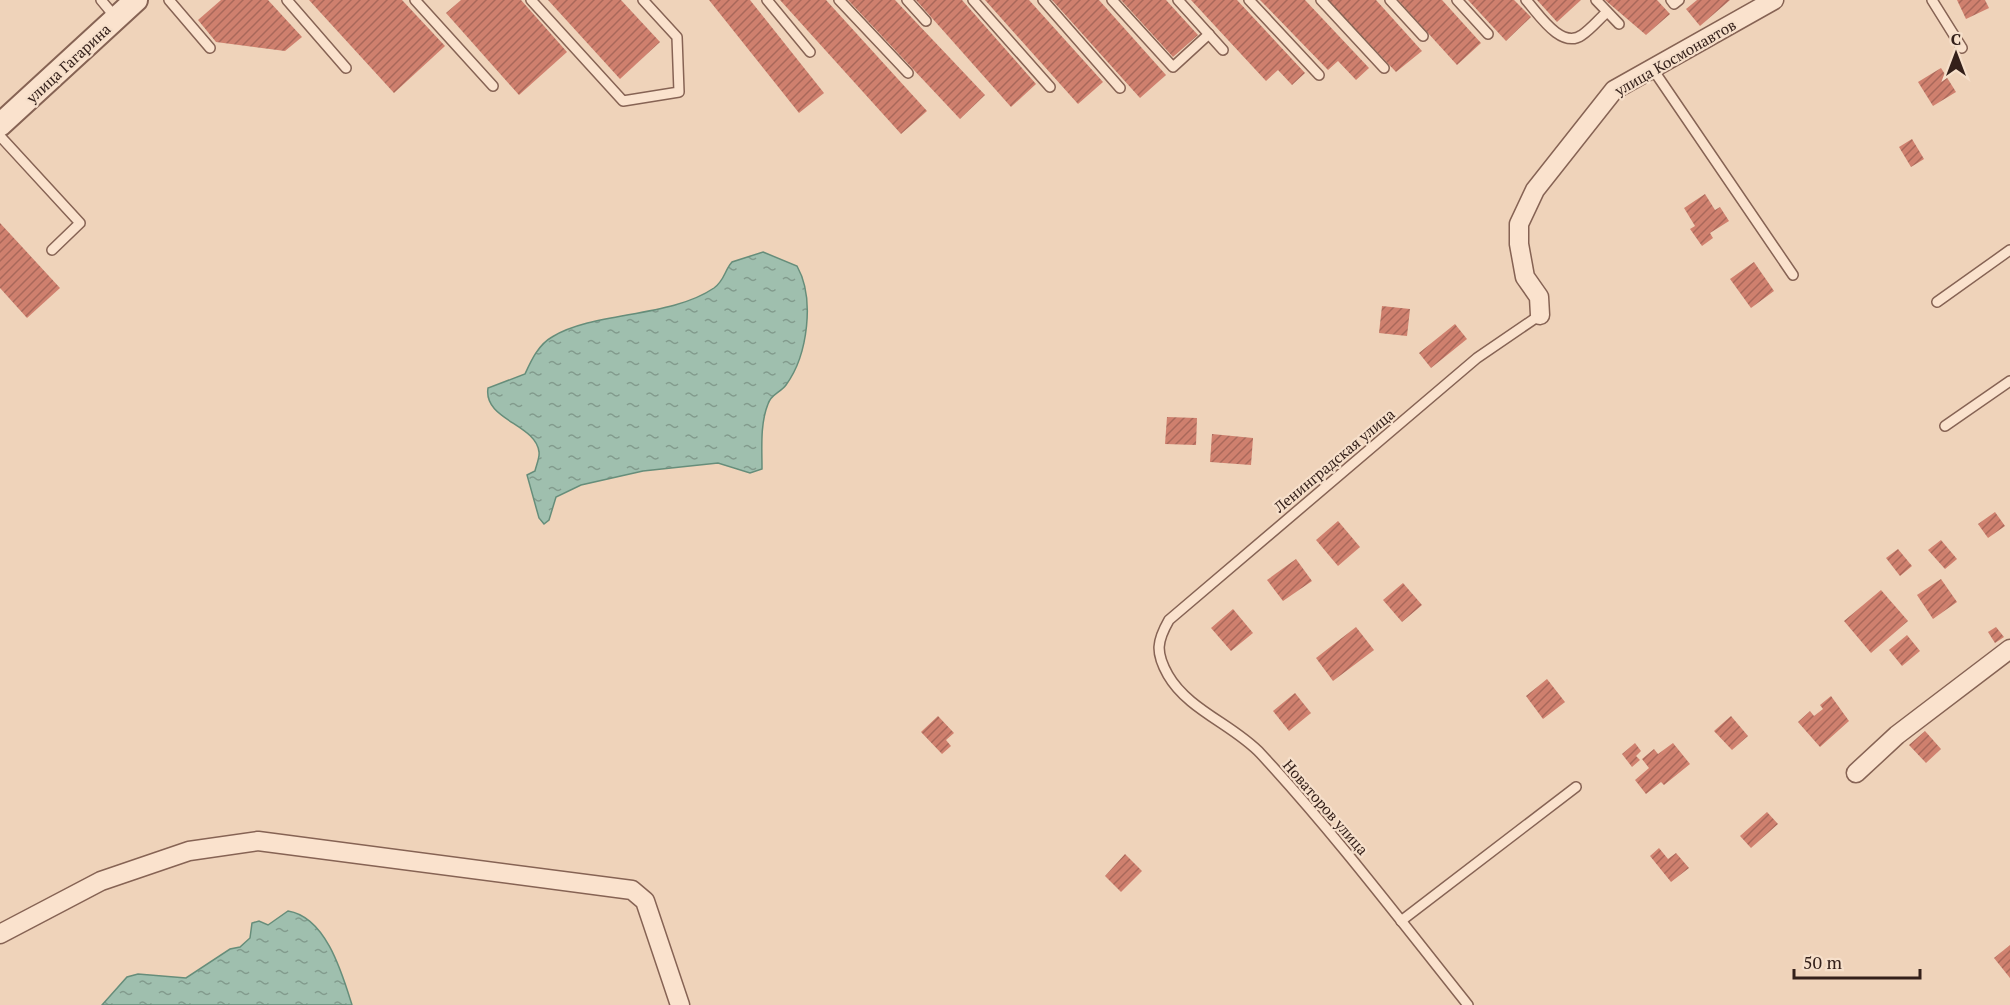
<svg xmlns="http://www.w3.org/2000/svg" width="2010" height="1005" font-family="'PT Serif',serif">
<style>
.water{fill:url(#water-ripples);stroke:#668d7a;stroke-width:1.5}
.building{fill:url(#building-hatch)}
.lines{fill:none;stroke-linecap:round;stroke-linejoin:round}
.service-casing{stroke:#866354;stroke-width:12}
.minor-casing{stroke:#866354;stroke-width:21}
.tertiary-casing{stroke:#866354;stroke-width:26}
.service{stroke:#fae2cd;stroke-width:9}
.minor{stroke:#fae2cd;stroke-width:18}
.tertiary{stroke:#fae2cd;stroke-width:22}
.labels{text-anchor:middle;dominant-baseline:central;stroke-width:4.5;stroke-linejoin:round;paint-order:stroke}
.street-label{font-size:15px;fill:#34201a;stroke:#f6dfca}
</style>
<defs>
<pattern id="water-ripples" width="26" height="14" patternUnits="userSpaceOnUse" patternTransform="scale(1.5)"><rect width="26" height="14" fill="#9fbfae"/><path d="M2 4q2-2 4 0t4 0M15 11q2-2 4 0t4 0" fill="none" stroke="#829b8d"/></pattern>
<pattern id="building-hatch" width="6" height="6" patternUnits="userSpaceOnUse" patternTransform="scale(1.5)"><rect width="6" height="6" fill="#cf806e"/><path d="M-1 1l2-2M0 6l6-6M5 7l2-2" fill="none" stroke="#a9685a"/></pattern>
</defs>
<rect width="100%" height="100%" fill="#efd3ba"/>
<!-- water -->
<g class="water">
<path d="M 763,252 L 797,266 C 815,298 808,355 786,385 C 780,393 771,394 768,404 C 760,424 762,448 762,469 L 750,473 L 718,463 L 643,471 L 581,485 L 556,497 L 549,520 L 544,524 L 539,518 L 527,475 L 535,471 C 536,466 540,457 539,452 C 536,424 483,420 488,388 L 525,374 C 531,361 538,345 552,337 C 595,311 670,318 714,288 C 725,280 724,271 732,262 Z"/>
<path d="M 288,911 C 326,917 342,973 352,1005 L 102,1005 L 127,977 L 138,974 L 186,978 L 230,949 L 240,947 L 250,938 L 252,923 L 259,921 L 268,925 Z"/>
</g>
<!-- building -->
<g class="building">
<polygon points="221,0 268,0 302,37 285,51 216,42 198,20"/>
<polygon points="309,0 402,0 445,46 394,93"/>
<polygon points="461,0 521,0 567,52 519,95 446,13"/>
<polygon points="548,0 621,0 660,42 620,79"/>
<polygon points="709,0 750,0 824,93 799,113"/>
<polygon points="780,0 826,0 927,111 901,134"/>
<polygon points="848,0 895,0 985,95 960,119"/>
<polygon points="916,0 962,0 1036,84 1011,107"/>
<polygon points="985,0 1029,0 1103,82 1078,104"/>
<polygon points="1052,0 1099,0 1166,75 1140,98"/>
<polygon points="1121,0 1166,0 1198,35 1173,57"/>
<polygon points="1191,0 1237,0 1305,73 1292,85 1278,70 1266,81"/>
<polygon points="1260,0 1305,0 1369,68 1356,80 1338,61 1328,70"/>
<polygon points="1328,0 1376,0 1422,51 1396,72"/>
<polygon points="1398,0 1442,0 1481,43 1457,65"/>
<polygon points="1468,0 1514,0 1531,17 1506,41"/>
<polygon points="1537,0 1581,0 1557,22"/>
<polygon points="1605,0 1657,0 1670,14 1646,35"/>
<polygon points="1697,0 1730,0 1700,26 1686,9"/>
<polygon points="1957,0 1985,0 1989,8 1966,19"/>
<polygon points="1941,68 1956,92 1933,106 1918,82"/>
<polygon points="1912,139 1924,159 1911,167 1899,147"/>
<polygon points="1705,194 1715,210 1720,207 1729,221 1710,233 1713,238 1702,246 1690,229 1695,226 1684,208"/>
<polygon points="0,223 60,288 27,318 0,288"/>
<polygon points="1754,262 1774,291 1751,308 1730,279"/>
<polygon points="1382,306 1410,309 1407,336 1379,333"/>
<polygon points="1455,324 1467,339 1431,368 1419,353"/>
<polygon points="1167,417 1197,418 1196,445 1165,444"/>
<polygon points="1212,434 1253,438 1251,465 1210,462"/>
<polygon points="1995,512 2005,526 1988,538 1978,524"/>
<polygon points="1338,521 1360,547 1338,566 1316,540"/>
<polygon points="1941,540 1957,559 1945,569 1928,550"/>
<polygon points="1898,549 1912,566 1900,576 1886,558"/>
<polygon points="1296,559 1312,581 1283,601 1267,580"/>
<polygon points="1941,579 1957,602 1933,619 1917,595"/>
<polygon points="1403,583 1422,605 1402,622 1383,600"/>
<polygon points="1881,590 1908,621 1871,653 1844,621"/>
<polygon points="1233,609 1253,633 1231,651 1211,628"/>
<polygon points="1356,627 1374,650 1333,681 1316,658"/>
<polygon points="1996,627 2004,637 1995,643 1988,632"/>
<polygon points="1907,635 1920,651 1902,666 1889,650"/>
<polygon points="1547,679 1565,702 1543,719 1526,696"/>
<polygon points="1295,693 1311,713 1289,731 1273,711"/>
<polygon points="1831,696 1849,721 1820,747 1798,722 1810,711 1814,716 1823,709 1820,705"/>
<polygon points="938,716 954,733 946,740 951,746 942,754 921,732"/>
<polygon points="1731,716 1748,736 1732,750 1714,731"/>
<polygon points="1925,731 1941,749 1926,763 1909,745"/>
<polygon points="1635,743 1641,751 1636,756 1640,760 1632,767 1622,754"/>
<polygon points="1673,743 1690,764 1664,785 1661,782 1646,794 1635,780 1649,768 1642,759 1654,749 1658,754"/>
<polygon points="1767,812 1778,824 1751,848 1740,836"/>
<polygon points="1659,848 1668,859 1676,853 1689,868 1671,882 1650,856"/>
<polygon points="1125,854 1142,871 1121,892 1105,876"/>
<polygon points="2010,945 2010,978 1994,958"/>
</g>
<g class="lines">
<defs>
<g id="service">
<polyline points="101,0 116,18"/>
<polyline points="169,0 210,48"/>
<polyline points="287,0 346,68"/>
<polyline points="415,0 493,86"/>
<polyline points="531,0 623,101 679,92 677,37 643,0"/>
<polyline points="767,0 810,52"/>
<polyline points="839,0 908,73"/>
<polyline points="907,0 926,21"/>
<polyline points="973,0 1050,87"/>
<polyline points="1043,0 1120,88"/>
<polyline points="1112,0 1173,67 1209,34"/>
<polyline points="1178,0 1223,50"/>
<polyline points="1249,0 1319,75"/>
<polyline points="1321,0 1384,68"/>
<polyline points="1390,0 1423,36"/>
<polyline points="1457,0 1488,34"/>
<path d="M 1526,0 C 1538,13 1561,50 1582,35 C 1591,29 1599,19 1607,12"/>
<polyline points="1596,0 1619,24"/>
<polyline points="1671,0 1674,4 1679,0"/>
<polyline points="1932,0 1962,48"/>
<polyline points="1652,68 1793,275"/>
<polyline points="0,136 80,223 52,250"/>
<polyline points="1937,302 2010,250"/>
<polyline points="1945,426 2010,381"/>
<polyline points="1401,921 1576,787"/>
<path d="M 1468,1005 C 1400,920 1335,834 1261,754 C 1234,725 1188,710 1168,675 C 1155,652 1157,641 1169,620 L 1477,358 L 1540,315"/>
</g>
<g id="minor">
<polyline points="1540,315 1539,297 1525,277 1519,244 1519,224 1535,190 1614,90 1774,0"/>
<polyline points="1856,773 1897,735 2010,649"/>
<polyline points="0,934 101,881 189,851 258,841 632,890 645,901 680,1005"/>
</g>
<polyline id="tertiary" points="0,125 136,0"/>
</defs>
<!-- service casing -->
<use href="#service" class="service-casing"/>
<!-- minor casing -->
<use href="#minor" class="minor-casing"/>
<!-- tertiary casing -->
<use href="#tertiary" class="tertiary-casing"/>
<!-- service -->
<use href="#service" class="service"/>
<!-- minor -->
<use href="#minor" class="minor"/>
<!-- tertiary -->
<use href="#tertiary" class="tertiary"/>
</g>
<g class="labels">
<!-- street labels -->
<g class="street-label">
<text transform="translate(1675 57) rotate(-30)">улица Космонавтов</text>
<text transform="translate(68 63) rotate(-43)">улица Гагарина</text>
<text transform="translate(1334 460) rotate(-40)">Ленинградская улица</text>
<text transform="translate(1326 807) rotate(49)">Новаторов улица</text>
</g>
</g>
<!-- north arrow -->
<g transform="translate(1956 54)" stroke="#f6dfca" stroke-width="4.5" paint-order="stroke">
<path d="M0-4.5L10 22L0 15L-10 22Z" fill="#34201a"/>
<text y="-9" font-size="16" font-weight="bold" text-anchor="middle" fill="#34201a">С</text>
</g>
<!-- scale -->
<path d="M1794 969v9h126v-9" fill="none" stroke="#34201a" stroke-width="3"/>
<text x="1803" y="969" font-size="18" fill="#34201a" stroke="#f6dfca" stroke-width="4.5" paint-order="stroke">50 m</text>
</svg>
